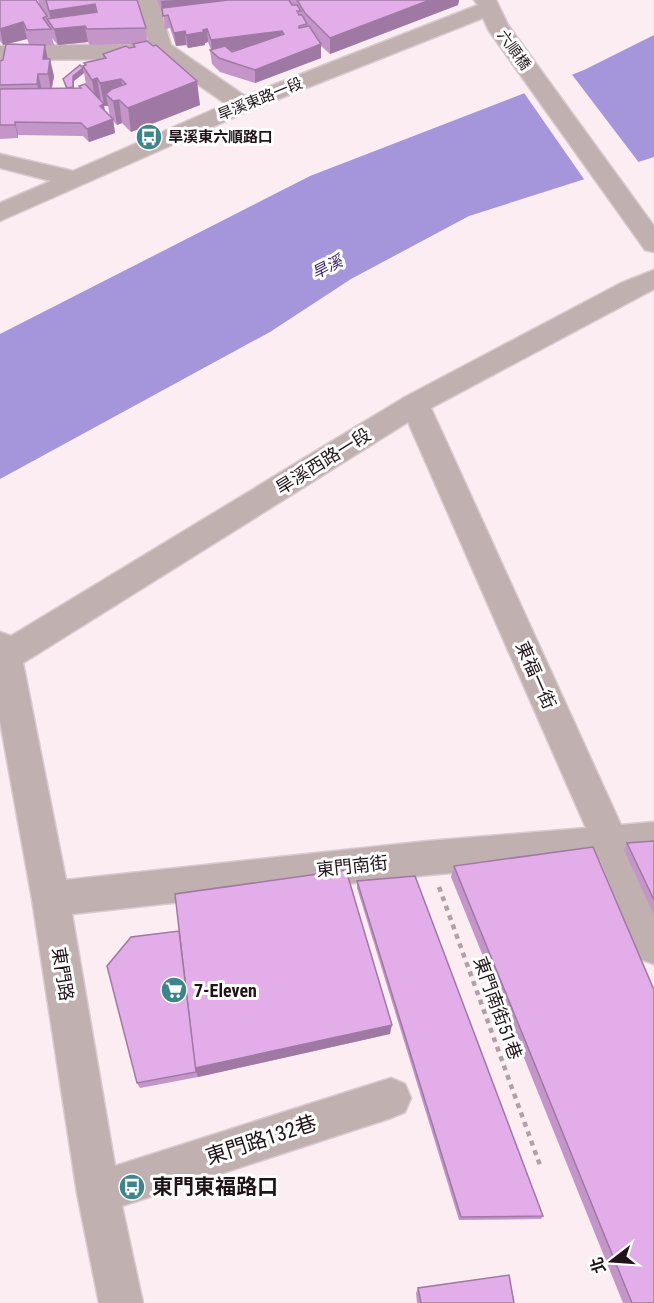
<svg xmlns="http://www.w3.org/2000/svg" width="654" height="1303" font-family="'Roboto Condensed','Noto Sans TC',sans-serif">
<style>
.water{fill:#a595db}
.pier{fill:#fcedf3}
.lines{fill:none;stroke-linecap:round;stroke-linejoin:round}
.minor-casing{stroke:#d9cad0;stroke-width:3}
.path{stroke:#afa1a7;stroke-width:4.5;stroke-dasharray:5 5;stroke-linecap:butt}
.minor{fill:#c0b0af;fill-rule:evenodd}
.wall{fill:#c395c8;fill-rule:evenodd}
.shaded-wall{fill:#9f79a3}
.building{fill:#e3ade9;stroke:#9f79a3;stroke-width:1.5}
.labels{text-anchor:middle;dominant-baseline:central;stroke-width:6;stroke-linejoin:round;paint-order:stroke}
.far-street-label{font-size:15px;fill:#201419;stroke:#fff}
.far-poi-label{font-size:15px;font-weight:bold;fill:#201419;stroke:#fff;text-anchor:start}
.far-water-label{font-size:16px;font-style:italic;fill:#3e2273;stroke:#fff}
.street-label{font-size:18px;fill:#201419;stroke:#fff}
.poi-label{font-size:18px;font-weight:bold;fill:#201419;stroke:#fff;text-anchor:start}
.near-street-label{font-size:21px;fill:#201419;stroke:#fff}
.near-poi-label{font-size:21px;font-weight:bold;fill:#201419;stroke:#fff;text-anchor:start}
</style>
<rect width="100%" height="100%" fill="#fcedf3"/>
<!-- water -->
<polygon class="water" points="654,35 654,157 469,216 351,279 270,332 0,479 0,334 310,176 584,70"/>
<!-- pier -->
<polygon class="pier" points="570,72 640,164 586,182 522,90"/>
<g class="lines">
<defs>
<g id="minor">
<polygon points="136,0 158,0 171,45 245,96 478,5 474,0 496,0 508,25 654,226 654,252 645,250 489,31 483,18 251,110 0,221 0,203 51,181 0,168 0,154 73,171 226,104 157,56 145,59 0,60 0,46 149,44"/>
<path d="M 654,270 L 654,289 L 431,408 L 621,825 L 654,822 L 654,856 L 635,857 L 654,901 L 654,964 L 640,959 L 600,860 L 428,875 L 72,914 L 115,1166 L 391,1078 L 405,1084 L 411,1098 L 405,1112 L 391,1118 L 122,1206 L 143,1303 L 99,1303 L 77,1193 L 32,899 L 0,721 L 0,632 L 11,636 L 405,397 L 621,283 ZM 408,422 L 586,828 L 428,841 L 66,880 L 23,663 Z"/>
</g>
</defs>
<!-- minor casing -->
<use href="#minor" class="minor-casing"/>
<!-- path -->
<polyline class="path" points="439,887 541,1168"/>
<!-- minor -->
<use href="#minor" class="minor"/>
</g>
<!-- wall -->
<g class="wall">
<path d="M 0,0 L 40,6 L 38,0 L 137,0 L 146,28 L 147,41 L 200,105 L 131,132 L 122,123 L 117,125 L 113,121 L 115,133 L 89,142 L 83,136 L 18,135 L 18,138 L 0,139 L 0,61 L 3,60 L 6,44 L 3,45 L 0,41 ZM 52,38 L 58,45 L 88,42 L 90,45 L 133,44 L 133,47 L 103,54 L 103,58 L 84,63 L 85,66 L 83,66 L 86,85 L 79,86 L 79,88 L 74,89 L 74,81 L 84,73 L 83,68 L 63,79 L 66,89 L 52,89 L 54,76 L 48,59 L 45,46 L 54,45 ZM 27,39 L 29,44 L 6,44 ZM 104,106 L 108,106 L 110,117 L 105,111 Z"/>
<polygon points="157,0 459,0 458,5 330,54 321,46 321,58 255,83 220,72 212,64 210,50 211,50 208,42 205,43 205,45 188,48 186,45 176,46 170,28 165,29 164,18"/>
<polygon points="654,841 654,915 624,850 627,843"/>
<polygon points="454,866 654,1303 623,1303 451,877"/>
<polygon points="357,881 543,1216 541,1219 459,1220 357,888"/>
<polygon points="390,1034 198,1077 140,1088 137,1083"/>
<polygon points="418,1288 514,1303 417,1303 416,1293"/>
</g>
<!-- shaded-wall -->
<g class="shaded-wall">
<polygon points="173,0 289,0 163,16 163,18 161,1"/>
<polygon points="430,0 459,0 458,5 330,54 330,38"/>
<polygon points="95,4 97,20 52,25 49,11"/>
<polygon points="23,22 27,39 3,45 0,29"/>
<polygon points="85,26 88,42 58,45 54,29"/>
<polygon points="207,29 208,42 205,43 205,45 188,48 186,35"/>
<polygon points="185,31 186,45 176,46 174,33"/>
<polygon points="282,31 283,44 212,53 211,40"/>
<polygon points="321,44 321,58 255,83 255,70"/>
<polygon points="45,45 48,61 46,75 43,59"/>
<polygon points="50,59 54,76 51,91 48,74"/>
<polygon points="83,68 84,73 74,81 74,92 68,93 67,88 73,76"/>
<polygon points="38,74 42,91 41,100 37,84"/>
<polygon points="97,78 101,102 96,104 92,80"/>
<polygon points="121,79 125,103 119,100 122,123 117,125 113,101 106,94 108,106 104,106 106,117 100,106 104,104 100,83"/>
<polygon points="197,81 200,105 131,132 128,108"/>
<polygon points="113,119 115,133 89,142 87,129"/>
<polygon points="15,122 18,135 18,138 15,125"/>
<polygon points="392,1025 390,1034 198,1077 195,1068"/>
</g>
<!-- building -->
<g class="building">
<polygon points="0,0 36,0 47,16 43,18 51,29 27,30 23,22 0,29"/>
<polygon points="46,0 137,0 146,28 87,29 85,26 54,29 47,19 97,12 95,4 49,11"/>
<polygon points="228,0 289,0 292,5 297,5 301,11 297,11 299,15 302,15 307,24 299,26 299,28 309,26 321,44 255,70 219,58 210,50 225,46 232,52 284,34 282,31 211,40 207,29 203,30 204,32 186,35 185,31 174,33 168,15 163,16 162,8"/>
<polygon points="297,0 430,0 330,38 305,13"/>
<polygon points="147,41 153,46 156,45 197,81 128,108 119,100 113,101 106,94 112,89 126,84 121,79 100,83 97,78 92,80 83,66 86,65 84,63 106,58 103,54 126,46 129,48 135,47 133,44"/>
<polygon points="6,44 45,45 43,59 50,59 48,74 38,74 37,84 0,85 0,61 3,60"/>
<polygon points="80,65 83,68 73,76 73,87 67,88 63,79"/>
<polygon points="85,84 104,104 100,106 113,119 87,129 81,123 15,122 15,125 0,125 0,89 81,88 79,86"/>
<polygon points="654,841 654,900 627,843"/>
<polygon points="593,847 654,990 654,1303 632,1303 454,866"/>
<polygon points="346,870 392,1025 195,1068 175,894"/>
<polygon points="415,876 543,1216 461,1217 357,881"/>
<polygon points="179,931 196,1072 137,1083 107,966 131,937"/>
<polygon points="509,1275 514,1303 421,1303 418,1288"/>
</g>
<!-- icons -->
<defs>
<symbol id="bus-disc" viewBox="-11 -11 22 22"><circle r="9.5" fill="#3d848d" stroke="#fff"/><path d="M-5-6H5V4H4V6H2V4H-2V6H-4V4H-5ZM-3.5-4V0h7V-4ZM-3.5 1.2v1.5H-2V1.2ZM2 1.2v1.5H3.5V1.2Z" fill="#fff"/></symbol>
<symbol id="supermarket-disc" viewBox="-11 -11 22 22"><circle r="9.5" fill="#3d848d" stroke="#fff"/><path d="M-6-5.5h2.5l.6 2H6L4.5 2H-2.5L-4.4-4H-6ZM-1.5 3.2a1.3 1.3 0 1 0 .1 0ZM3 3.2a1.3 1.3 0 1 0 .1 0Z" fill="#fff"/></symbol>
</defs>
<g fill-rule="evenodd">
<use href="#bus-disc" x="134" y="122" width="30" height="30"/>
<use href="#supermarket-disc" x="159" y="975" width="30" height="30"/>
<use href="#bus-disc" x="117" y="1172" width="30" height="30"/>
</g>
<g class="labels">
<!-- far-street labels -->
<g class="far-street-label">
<text transform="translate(514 50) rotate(54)">六順橋</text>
<text transform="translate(260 99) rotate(-22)">旱溪東路一段</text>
</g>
<!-- far-poi labels -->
<g class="far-poi-label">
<text x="168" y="137">旱溪東六順路口</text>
</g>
<!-- far-water labels -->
<g class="far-water-label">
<text transform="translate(327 267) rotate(-27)">旱溪</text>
</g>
<!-- street labels -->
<g class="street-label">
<text transform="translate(323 461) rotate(-32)">旱溪西路一段</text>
<text transform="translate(536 675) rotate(66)">東福一街</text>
<text transform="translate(352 866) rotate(-6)">東門南街</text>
<text transform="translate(63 974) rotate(81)">東門路</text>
<text transform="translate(498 1008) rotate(70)">東門南街51巷</text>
</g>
<!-- poi labels -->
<g class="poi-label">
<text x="194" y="990">7-Eleven</text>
</g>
<!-- near-street labels -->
<g class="near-street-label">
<text transform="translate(261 1140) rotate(-18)">東門路132巷</text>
</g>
<!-- near-poi labels -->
<g class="near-poi-label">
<text x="152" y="1187">東門東福路口</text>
</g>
</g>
<!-- north arrow -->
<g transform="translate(612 1261) rotate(253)" stroke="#ffffff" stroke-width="4.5" paint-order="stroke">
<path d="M0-4.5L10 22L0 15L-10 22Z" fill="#201419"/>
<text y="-9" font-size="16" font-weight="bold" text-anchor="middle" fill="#201419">北</text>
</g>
</svg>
